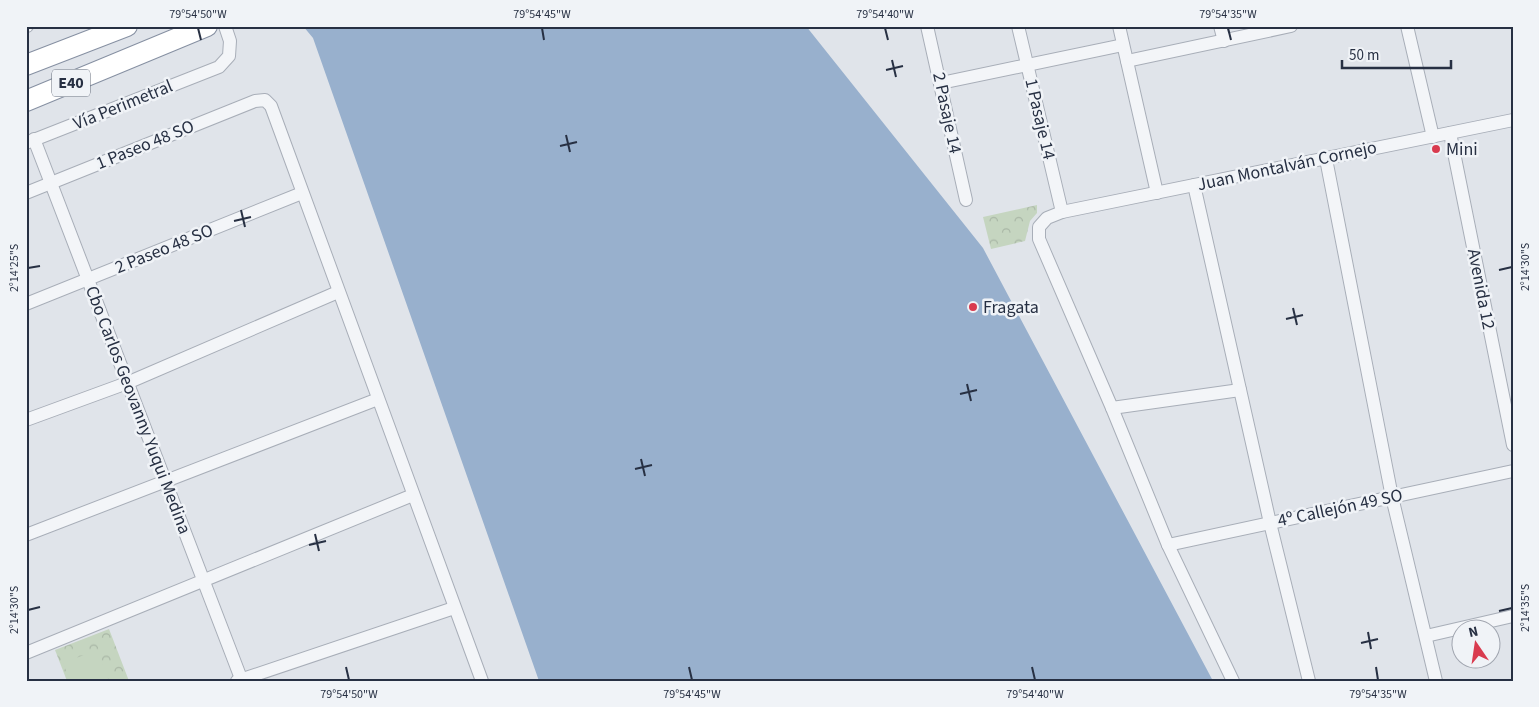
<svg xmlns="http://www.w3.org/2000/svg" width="1539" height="707" font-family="'Source Sans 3',sans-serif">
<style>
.park{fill:url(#park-crowns)}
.pitch{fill:#c5d5c0}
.water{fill:#98b0cd}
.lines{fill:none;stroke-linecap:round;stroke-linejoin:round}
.minor-casing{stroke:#a8aeb8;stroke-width:14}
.trunk-casing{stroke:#8690a2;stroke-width:22}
.minor{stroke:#f3f5f8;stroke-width:12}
.trunk{stroke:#fff;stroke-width:20}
.ticks{fill:none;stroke:#273043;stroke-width:2}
.poi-dot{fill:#d93b4f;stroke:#f0f3f7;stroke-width:2}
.labels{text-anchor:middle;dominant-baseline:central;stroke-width:5;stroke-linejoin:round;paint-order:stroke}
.shield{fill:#f0f3f7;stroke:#636a79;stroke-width:1}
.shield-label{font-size:16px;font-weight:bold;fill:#273043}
.street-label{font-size:18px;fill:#273043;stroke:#f0f3f7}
.poi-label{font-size:18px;fill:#273043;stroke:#f0f3f7;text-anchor:start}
.neatline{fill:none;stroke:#273043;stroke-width:2}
.ticks-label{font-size:12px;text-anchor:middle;fill:#273043}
</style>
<defs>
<pattern id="park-crowns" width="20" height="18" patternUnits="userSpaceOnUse" patternTransform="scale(1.25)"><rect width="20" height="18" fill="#c5d5c0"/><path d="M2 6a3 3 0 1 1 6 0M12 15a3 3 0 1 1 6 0" fill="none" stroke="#a9b7a6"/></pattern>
</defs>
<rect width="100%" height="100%" fill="#e0e4ea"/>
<!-- park -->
<g class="park">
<polygon points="1037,205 1037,213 1030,221 1025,241 991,249 983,217"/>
<polygon points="109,629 129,681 67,681 55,650"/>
</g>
<!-- pitch -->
<polygon class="pitch" points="97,650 109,681 70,681 63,663"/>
<!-- water -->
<polygon class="water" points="303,26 806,26 983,248 1213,681 539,681 313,38"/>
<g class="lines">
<defs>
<g id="minor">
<polyline points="26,26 27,26"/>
<polyline points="927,26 966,200"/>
<polyline points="1018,26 1062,212"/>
<polyline points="1119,26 1157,193"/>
<polyline points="1220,26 1224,41"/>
<polyline points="1407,26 1433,137"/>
<polyline points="1127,61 1291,26"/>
<polyline points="941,83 1123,45"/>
<polyline points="1450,133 1513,445"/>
<polyline points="34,139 242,681"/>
<polyline points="26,143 219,67 229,56 230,41 225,26"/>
<polyline points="1326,159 1392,497 1436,681"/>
<polyline points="1194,185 1270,523 1309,681"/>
<polyline points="26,193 255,101 265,100 271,106 482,681"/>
<polyline points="26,304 302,193"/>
<polyline points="1112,408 1240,390"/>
<polyline points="26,420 127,383 338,292"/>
<polyline points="26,535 378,399"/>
<polyline points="1168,545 1513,471"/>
<polyline points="1426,636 1513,616"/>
<polyline points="26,653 413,495"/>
<polyline points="237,681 454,608"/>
<polyline points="1233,681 1168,545 1112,408 1039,239 1039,227 1047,218 1062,212 1513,120"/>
</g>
<g id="trunk">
<polyline points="26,65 127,26"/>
<polyline points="26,101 207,26"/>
</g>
</defs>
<!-- minor casing -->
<use href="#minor" class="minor-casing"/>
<!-- trunk casing -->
<use href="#trunk" class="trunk-casing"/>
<!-- minor -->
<use href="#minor" class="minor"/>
<!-- trunk -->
<use href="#trunk" class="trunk"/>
</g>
<!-- ticks -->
<path class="ticks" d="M 198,28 L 201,40M 542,28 L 544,40M 885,28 L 888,40M 1228,28 L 1231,40M 892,60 L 896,77M 886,70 L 903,66M 566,135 L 570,152M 560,146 L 577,142M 241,210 L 245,227M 234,221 L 251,217M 28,268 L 40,266M 1499,270 L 1512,267M 1293,308 L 1297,325M 1286,319 L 1303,315M 967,384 L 971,401M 960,394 L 977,390M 641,459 L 645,476M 635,469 L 652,465M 315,534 L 319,551M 309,545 L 326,541M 28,610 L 40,607M 1499,611 L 1512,608M 1368,632 L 1371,649M 1361,643 L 1378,639M 346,667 L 349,680M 689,667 L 692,680M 1032,667 L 1035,680M 1376,667 L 1378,680"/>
<!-- markers -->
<g class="poi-dot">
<circle cx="1436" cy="149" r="5"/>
<circle cx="973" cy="307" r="5"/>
</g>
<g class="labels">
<!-- shield labels -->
<rect class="shield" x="52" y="69.5" width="38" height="27" rx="4"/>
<g class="shield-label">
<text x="71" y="83">E40</text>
</g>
<!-- street labels -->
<g class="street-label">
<text transform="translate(123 105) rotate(-22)">Vía Perimetral</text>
<text transform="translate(947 113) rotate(78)">2 Pasaje 14</text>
<text transform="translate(1040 119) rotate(77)">1 Pasaje 14</text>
<text transform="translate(145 145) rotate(-22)">1 Paseo 48 SO</text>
<text transform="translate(1287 166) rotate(-12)">Juan Montalván Cornejo</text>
<text transform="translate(164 249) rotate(-22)">2 Paseo 48 SO</text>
<text transform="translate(1481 289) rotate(79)">Avenida 12</text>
<text transform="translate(138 410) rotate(69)">Cbo Carlos Geovanny Yuqui Medina</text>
<text transform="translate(1340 508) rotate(-12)">4º Callejón 49 SO</text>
</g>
<!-- poi labels -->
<g class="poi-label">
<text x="1446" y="149">Mini</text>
<text x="983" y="307">Fragata</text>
</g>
</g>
<!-- border -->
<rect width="1539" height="707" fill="none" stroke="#f0f3f7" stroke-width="55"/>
<!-- north arrow -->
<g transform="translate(1476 644) rotate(347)"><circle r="24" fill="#f0f3f7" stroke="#a0a5af"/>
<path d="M0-4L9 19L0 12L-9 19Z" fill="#d93b4f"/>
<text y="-8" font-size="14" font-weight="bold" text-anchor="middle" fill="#273043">N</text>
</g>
<!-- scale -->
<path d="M1342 60v8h109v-8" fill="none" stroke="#273043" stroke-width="2.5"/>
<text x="1349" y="60" font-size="15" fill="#273043" stroke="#f0f3f7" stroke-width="4" paint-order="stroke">50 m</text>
<rect x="28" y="28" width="1484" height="652" class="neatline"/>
<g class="ticks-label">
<text x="198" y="18">79°54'50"W</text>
<text x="542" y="18">79°54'45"W</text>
<text x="885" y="18">79°54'40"W</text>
<text x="1228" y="18">79°54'35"W</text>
<text transform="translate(1525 267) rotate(-90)" y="4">2°14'30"S</text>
<text transform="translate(14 268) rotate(-90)" y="4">2°14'25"S</text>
<text transform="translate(1525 608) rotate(-90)" y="4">2°14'35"S</text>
<text transform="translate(14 610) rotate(-90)" y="4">2°14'30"S</text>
<text x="349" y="698">79°54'50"W</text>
<text x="692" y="698">79°54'45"W</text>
<text x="1035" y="698">79°54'40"W</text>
<text x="1378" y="698">79°54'35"W</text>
</g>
</svg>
